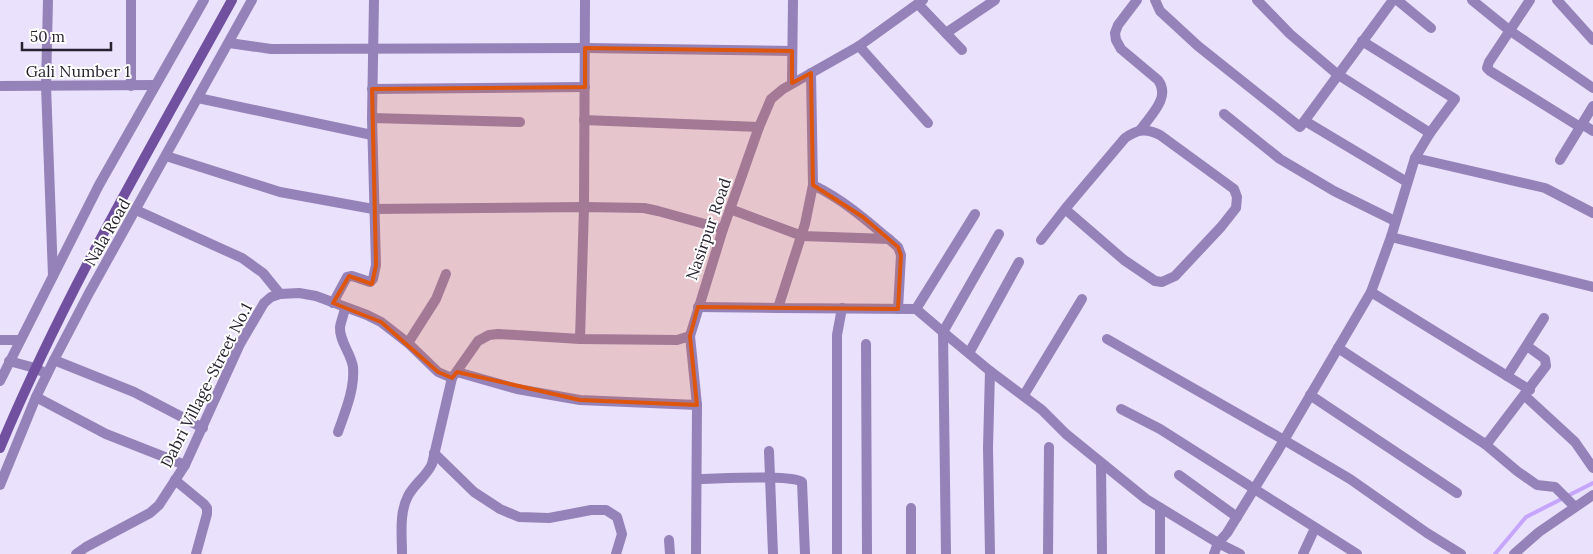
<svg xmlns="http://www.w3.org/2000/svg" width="1593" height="554" font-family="Lora,serif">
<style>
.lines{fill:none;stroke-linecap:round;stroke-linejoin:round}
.stream{stroke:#c6a6fc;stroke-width:4}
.street{stroke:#9582b8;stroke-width:10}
.secondary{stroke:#70509f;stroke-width:10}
.marked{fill:#de560e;fill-opacity:0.2;stroke:#de560e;stroke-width:4;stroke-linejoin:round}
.labels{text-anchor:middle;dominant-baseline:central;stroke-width:4;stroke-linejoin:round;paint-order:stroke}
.street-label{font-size:16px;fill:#27222f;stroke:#fff}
</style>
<rect width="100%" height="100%" fill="#eae1fc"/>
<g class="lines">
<!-- stream -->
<polyline class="stream" points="1495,554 1526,517 1593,483"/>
<!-- street -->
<g class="street">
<polyline points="48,0 46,86 53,276"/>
<polyline points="131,0 131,86"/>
<path d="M 1137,0 L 1118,25 L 1115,33 L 1116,40 L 1121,49 L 1158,80 C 1171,97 1151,115 1141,129"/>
<polyline points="1155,0 1160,11 1198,46 1300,127 1393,0"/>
<polyline points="1257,0 1290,34 1337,74 1430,133"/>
<polyline points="1397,0 1431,28"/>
<polyline points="1472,0 1509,30 1593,88"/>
<polyline points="1530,0 1489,62 1487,68 1490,71 1580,127"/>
<polyline points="1557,0 1593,40"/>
<polyline points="918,4 962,50"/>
<polyline points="946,33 995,0"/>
<polyline points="1362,41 1455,99 1430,133 1415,158"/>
<polyline points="229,43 271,49 585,48 792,51"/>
<polyline points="859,46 928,123"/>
<polyline points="811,73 813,185 805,224 778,308 916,309"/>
<polyline points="792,83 793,0"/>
<polyline points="0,86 155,85"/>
<polyline points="372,89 585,87"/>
<polyline points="198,98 372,135"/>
<polyline points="1224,114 1280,159 1334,191 1395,221"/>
<polyline points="372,118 520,122"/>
<polyline points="584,120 759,127"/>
<polyline points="1305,121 1407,182"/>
<polyline points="1582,124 1593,131"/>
<polyline points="166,156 280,192 373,209 584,207 644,208 658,211 723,229"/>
<polyline points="1560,160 1593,106"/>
<path d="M 813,185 C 846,201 871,224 898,247 L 901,255 L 898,309"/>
<polyline points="730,209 802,236 889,239"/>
<polyline points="136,210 242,258 263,273 280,294"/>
<polyline points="975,214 916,309 943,332 999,234"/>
<polyline points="1391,237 1593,287"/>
<path d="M 1041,240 L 1065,209 L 1125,138 C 1138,129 1146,128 1160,135 L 1234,189 L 1237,197 L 1236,208 L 1221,227 L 1175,276 L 1162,282 L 1155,281 L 1124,260 L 1065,209"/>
<polyline points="1371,292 1530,390"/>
<polyline points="333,303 347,277 352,276 370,282 373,279 376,265 372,118 374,0"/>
<polyline points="698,307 778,308"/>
<polyline points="580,339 584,207 585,0"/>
<polyline points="1107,339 1284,440 1350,479 1427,533 1461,554"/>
<polyline points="0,340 20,340"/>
<polyline points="408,343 436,299 446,274"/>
<polyline points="866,344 867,554"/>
<polyline points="1338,348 1485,444 1489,441 1546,366 1545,359 1527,346"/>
<polyline points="969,353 1019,262"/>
<polyline points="54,360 134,392 203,428"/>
<polyline points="9,361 35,368 47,374"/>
<polyline points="990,371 988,448 990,554"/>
<polyline points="457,372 517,389 580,400 697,405"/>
<polyline points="1507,376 1544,318"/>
<polyline points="0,381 99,185 204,0"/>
<polyline points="1024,395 1082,299"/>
<polyline points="1310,395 1457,493"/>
<polyline points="1525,396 1575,442 1593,468"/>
<polyline points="36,397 106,434 185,465"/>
<polyline points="1121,409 1160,429 1357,554"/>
<path d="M 338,432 C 345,412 355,389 353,367 C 351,353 339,341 340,327 C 341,321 344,314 345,308"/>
<polyline points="1485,444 1517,471 1537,485 1555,487 1574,506"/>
<polyline points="769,451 773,554"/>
<polyline points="434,453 474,492 500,509 519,517 549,518 591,510 606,510 617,517 622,534 616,554"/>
<polyline points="1101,463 1102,554"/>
<polyline points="1179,475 1237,517"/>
<path d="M 697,479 C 715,479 791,474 802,482 L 805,554"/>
<polyline points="175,480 204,504 207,508 207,514 196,554"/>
<polyline points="0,485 36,397 54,360 89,293 252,0"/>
<polyline points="669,540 670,554"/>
<polyline points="76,554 86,547 150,513 159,505 185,465 240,344 264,303 271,297 280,294 299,293 316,296 367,315 381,322 408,343 438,372 452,378"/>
<path d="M 402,554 C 402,535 399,513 408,496 C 414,484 426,477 432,464 L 452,378 L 478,341 L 489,335 L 498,334 L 580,339 L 677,340 L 690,336"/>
<polyline points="696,554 697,405 690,336 723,229 759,127 771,99 783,89 859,46 923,0"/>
<polyline points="837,554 837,335 842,308"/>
<polyline points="911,554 911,508"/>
<polyline points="946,554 943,332 990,371 1042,410 1066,434 1146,499 1218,543 1240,554"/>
<polyline points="1048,554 1049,447"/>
<polyline points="1160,554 1160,508"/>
<polyline points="1214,554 1218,543 1227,533 1277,452 1371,292 1391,237 1415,158 1545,188 1593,213"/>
<polyline points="1303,554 1315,528"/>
<polyline points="1514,554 1539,532 1593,495"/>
</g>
<!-- secondary -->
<path class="secondary" d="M 0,448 C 65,293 151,147 232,0"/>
</g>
<!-- marked area -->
<path class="marked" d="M 585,48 L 792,51 L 792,83 L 811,73 L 813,185 L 863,217 L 898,247 L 901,255 L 898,309 L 698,307 L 690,336 L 697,405 L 580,400 L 457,372 L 452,378 L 438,372 L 381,322 L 333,303 L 349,276 L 372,284 L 376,265 L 372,89 L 585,87 Z"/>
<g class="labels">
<!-- street labels -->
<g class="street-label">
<text x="78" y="71">Gali Number 1</text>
<text transform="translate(708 229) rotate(-71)">Nasirpur Road</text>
<text transform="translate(107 232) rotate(-60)">Nala Road</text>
<text transform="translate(206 385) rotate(-63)">Dabri Village-Street No.1</text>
</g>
</g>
<!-- scale -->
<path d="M22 42v8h89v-8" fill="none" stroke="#27222f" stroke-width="2.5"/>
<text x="30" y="42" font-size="15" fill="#27222f" stroke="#ffffff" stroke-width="4" paint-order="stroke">50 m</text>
</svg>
